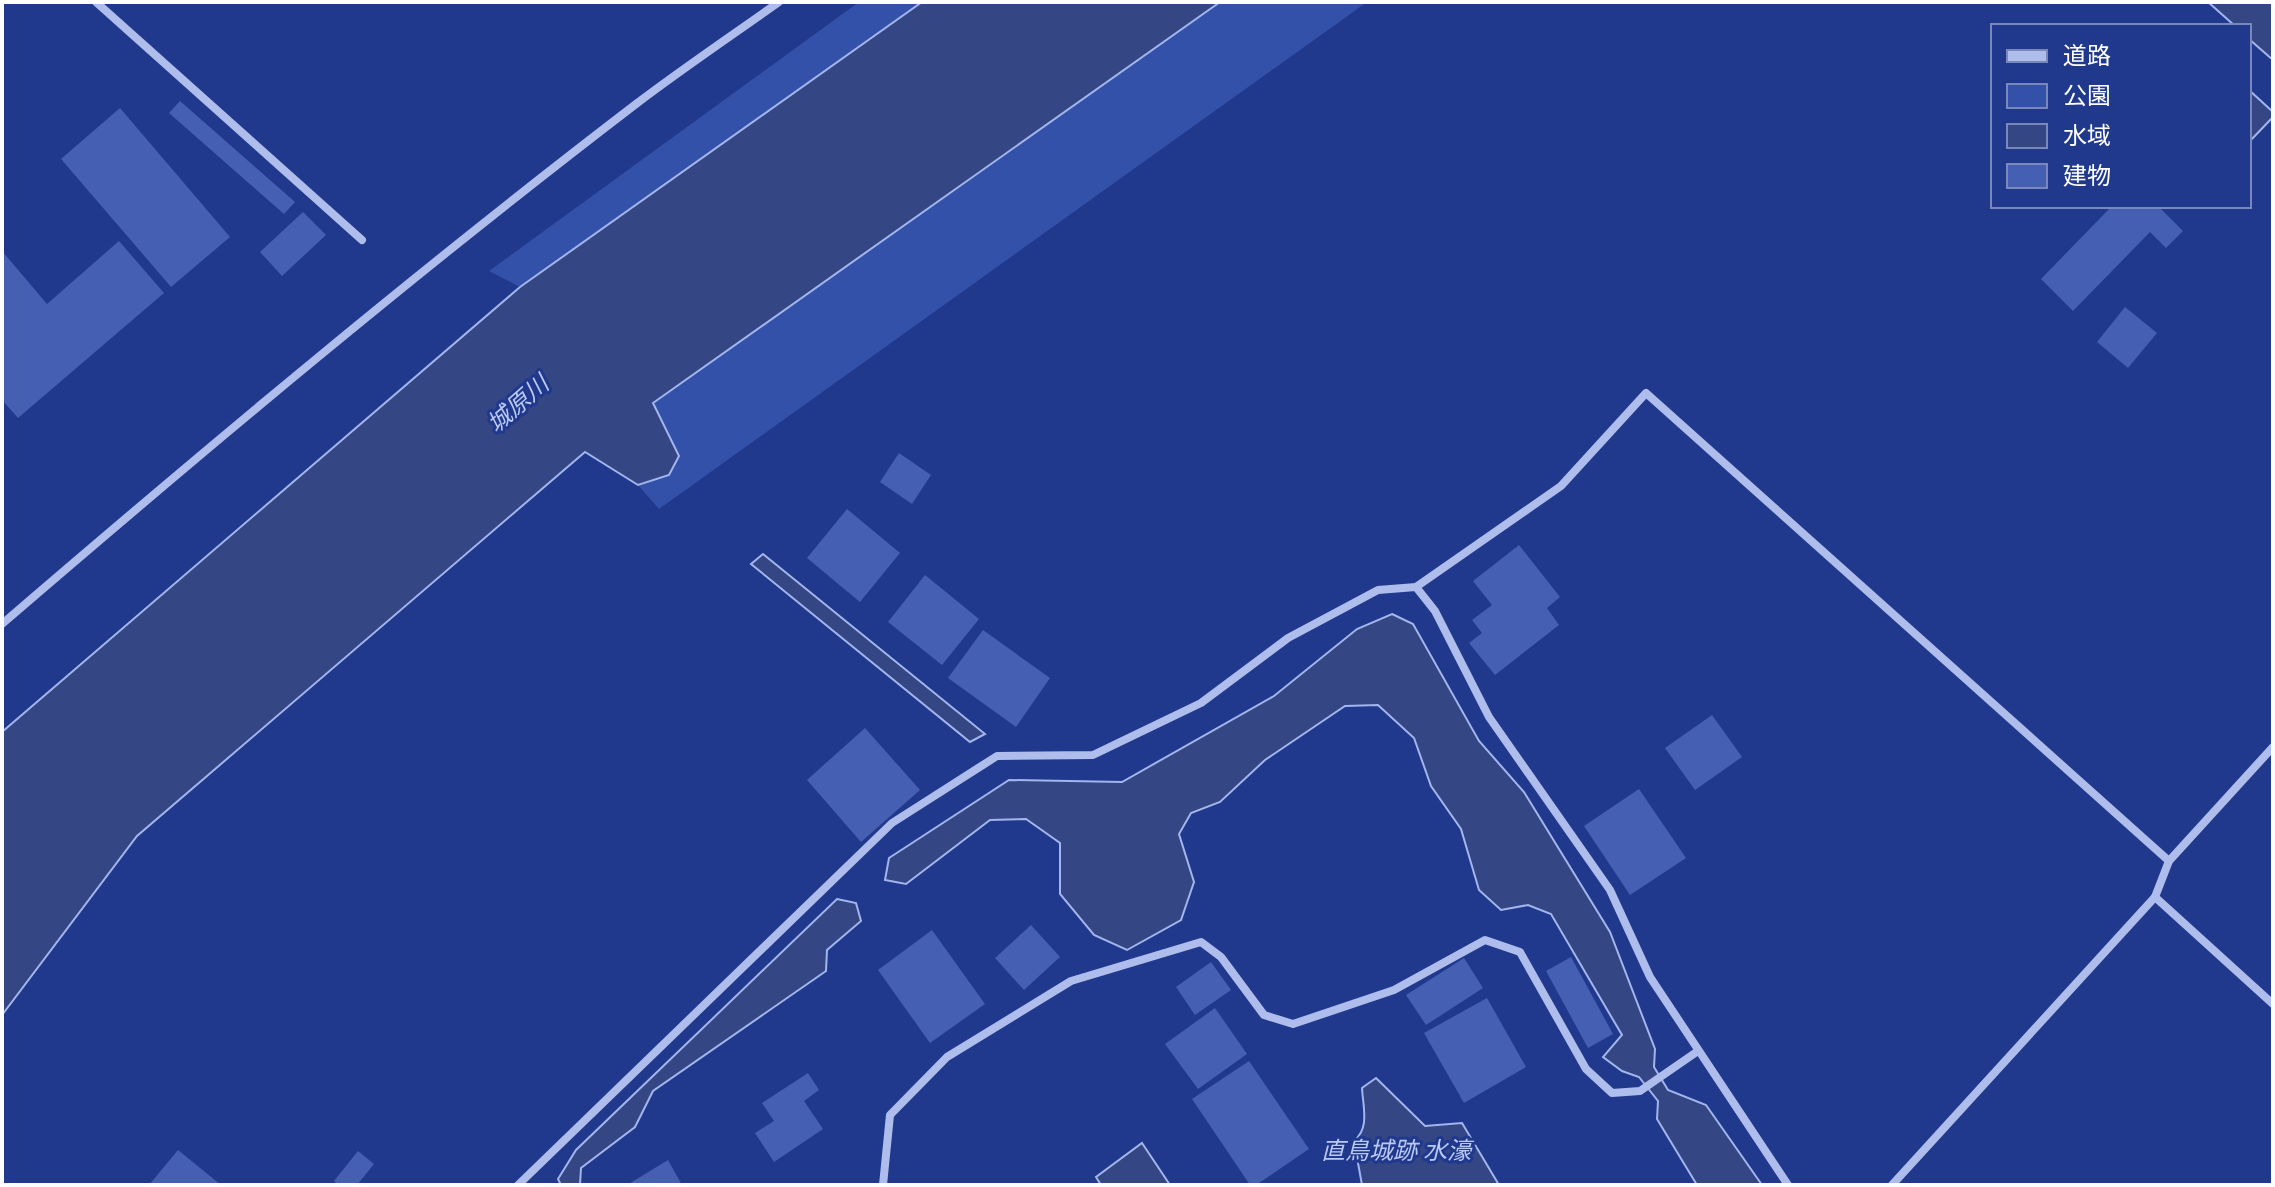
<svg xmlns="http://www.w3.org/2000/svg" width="2275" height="1187" font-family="'Golos Text','Noto Sans JP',sans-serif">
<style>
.green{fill:#3451aa}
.water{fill:#344684;stroke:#a2b5ed;stroke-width:2}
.building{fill:#455fb2}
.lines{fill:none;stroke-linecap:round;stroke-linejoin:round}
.street{stroke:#aebdec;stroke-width:8}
.labels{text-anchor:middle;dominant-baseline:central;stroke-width:6;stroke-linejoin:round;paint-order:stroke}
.water-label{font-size:24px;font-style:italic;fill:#bac8f3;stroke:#20398d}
</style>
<rect width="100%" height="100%" fill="#20398d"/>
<!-- green -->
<g class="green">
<polygon points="859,2 922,2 520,287 489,271"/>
<polygon points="1220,2 1367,2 659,509 638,485 669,475 652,403"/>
</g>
<!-- water -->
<g class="water">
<polygon points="922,2 1220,2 653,403 679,456 669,475 638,485 585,452 137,836 2,1015 2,732 520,287"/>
<polygon points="2208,2 2273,2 2273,60 2249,39 2249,26 2235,26"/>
<polygon points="2249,90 2273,112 2273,117 2249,142"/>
<polygon points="763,554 985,734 970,742 751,564"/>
<polygon points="1392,614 1413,624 1479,741 1524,792 1610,932 1655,1049 1654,1067 1668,1090 1706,1105 1762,1185 1697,1185 1657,1119 1658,1101 1639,1077 1622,1071 1603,1057 1622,1035 1551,914 1528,905 1501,910 1479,890 1461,829 1431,786 1414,738 1378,705 1345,706 1265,760 1220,802 1191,813 1179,834 1194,882 1181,920 1127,950 1094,935 1060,894 1060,843 1026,819 990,820 906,884 885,880 889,858 1009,780 1122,782 1274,696 1357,629"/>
<polygon points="837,899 856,903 861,921 827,950 826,971 653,1091 635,1127 581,1168 580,1185 561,1185 558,1179 576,1150"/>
<path d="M 1376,1078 L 1425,1126 L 1462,1123 L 1499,1185 L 1362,1185 L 1354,1141 C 1370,1128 1363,1107 1362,1088 Z"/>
<polygon points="1142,1143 1170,1185 1101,1185 1096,1177"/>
</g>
<!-- building -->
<g class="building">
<polygon points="180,101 295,202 284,214 169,113"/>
<polygon points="120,108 230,237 171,287 61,159"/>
<polygon points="2112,206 2158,206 2183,231 2166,248 2150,232 2073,311 2041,279"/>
<polygon points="303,212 326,235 282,276 260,252"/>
<polygon points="119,241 164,293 18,418 2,400 2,251 47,304"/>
<polygon points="2125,307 2157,333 2128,368 2097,342"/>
<polygon points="899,453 931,475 912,504 880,482"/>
<polygon points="847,509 900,553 860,602 807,558"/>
<polygon points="1519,545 1560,597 1547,608 1559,625 1495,675 1469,643 1482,633 1472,620 1492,605 1473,581"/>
<polygon points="925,575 979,619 942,665 888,622"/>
<polygon points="983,630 1050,678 1016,727 948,678"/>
<polygon points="1712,715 1742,757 1695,790 1665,748"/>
<polygon points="865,728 920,790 861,842 807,780"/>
<polygon points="1639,789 1686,858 1630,895 1584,826"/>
<polygon points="1031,925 1060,957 1024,990 995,958"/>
<polygon points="932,930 985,1004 930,1043 878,970"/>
<polygon points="1571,957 1613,1034 1588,1048 1546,971"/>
<polygon points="1464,958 1483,988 1426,1025 1406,995"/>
<polygon points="1211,962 1231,990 1195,1015 1176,987"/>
<polygon points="1487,998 1526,1067 1464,1103 1424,1033"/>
<polygon points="1215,1008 1247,1054 1198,1089 1165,1044"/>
<polygon points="1249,1061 1309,1149 1256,1185 1250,1185 1192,1099"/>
<polygon points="808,1073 819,1090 804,1101 823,1129 774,1162 755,1133 774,1121 762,1103"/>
<polygon points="178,1150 221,1185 149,1185"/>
<polygon points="358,1151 374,1164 357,1185 338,1185 334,1181"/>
<polygon points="668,1160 682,1185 627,1185"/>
</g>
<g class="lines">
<!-- street -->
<g class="street">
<polyline points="96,2 362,240"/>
<polyline points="1416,587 1435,611 1489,717 1610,890 1650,977 1788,1185"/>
<path d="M 2,624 C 209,446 419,270 636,104 C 682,69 731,36 779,2"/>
<polyline points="2155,897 2273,1004"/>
<polyline points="518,1185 892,823 997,756 1093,755 1201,703 1288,638 1378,590 1416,587 1561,486 1646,393 2169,861"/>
<polyline points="883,1185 890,1115 947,1057 1071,981 1201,942 1221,957 1264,1015 1293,1024 1394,990 1485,940 1520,952 1586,1069 1612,1093 1640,1091 1698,1051"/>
<polyline points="1892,1185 2155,897 2169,861 2273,747"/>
</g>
</g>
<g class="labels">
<!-- water labels -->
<g class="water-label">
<text transform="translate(517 403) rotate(-41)">城原川</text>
<text x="1396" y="1149">直鳥城跡 水濠</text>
</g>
</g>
<!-- border -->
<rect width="2275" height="1187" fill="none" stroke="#ffffff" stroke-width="8"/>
<!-- legend -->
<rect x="1991" y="24" width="260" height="184" fill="#20398d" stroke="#7988bb" stroke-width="2"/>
<rect x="2007" y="50" width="40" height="12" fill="#aebdec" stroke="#7988bb" stroke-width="2"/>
<text x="2063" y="64" font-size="24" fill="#ffffff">道路</text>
<rect x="2007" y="84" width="40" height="24" fill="#3451aa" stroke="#7988bb" stroke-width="2"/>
<text x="2063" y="104" font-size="24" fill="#ffffff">公園</text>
<rect x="2007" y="124" width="40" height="24" fill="#344684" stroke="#7988bb" stroke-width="2"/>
<text x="2063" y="144" font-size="24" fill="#ffffff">水域</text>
<rect x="2007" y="164" width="40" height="24" fill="#455fb2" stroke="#7988bb" stroke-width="2"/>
<text x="2063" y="184" font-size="24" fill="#ffffff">建物</text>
</svg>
